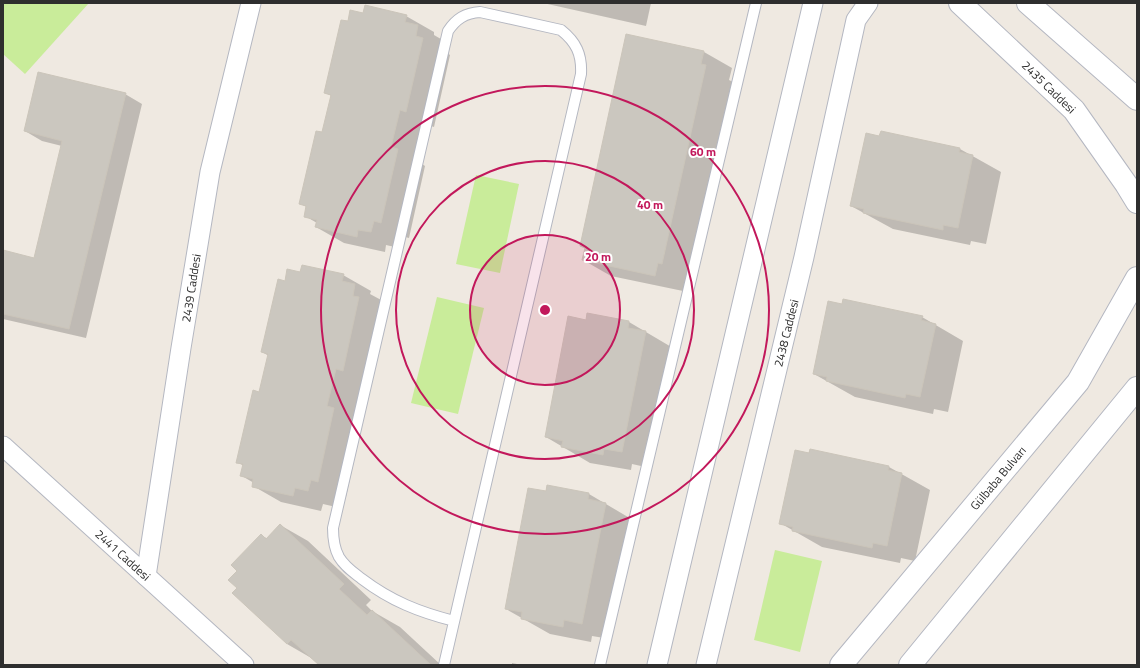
<svg xmlns="http://www.w3.org/2000/svg" width="1140" height="668" font-family="'Titillium Web',sans-serif">
<style>
.pitch{fill:#c9ec9a}
.shadow{fill:#0003}
.building{fill:#cbc7bf;stroke:#cbc5ba}
.lines{fill:none;stroke-linecap:round;stroke-linejoin:round}
.lane-casing{stroke:#b4b7c1;stroke-width:12}
.street-casing{stroke:#b4b7c1;stroke-width:21}
.secondary-casing{stroke:#b4b7c1;stroke-width:24}
.lane{stroke:#fff;stroke-width:10}
.street{stroke:#fff;stroke-width:19}
.secondary{stroke:#fff;stroke-width:22}
.ring{fill:none;stroke:#c2185b;stroke-width:2}
.labels{text-anchor:middle;dominant-baseline:central;stroke-width:4;stroke-linejoin:round;paint-order:stroke}
.street-label{font-size:12px;fill:#2e2e2e;stroke:#fff}
.centre{fill:#c2185b;stroke:#fff;stroke-width:2}
.ring-label{font-size:12px;text-anchor:middle;font-weight:bold;fill:#c2185b;stroke:#fff;stroke-width:4;stroke-linejoin:round;paint-order:stroke}
</style>
<rect width="100%" height="100%" fill="#efe9e1"/>
<!-- pitch -->
<g class="pitch">
<polygon points="3,3 89,3 25,74 3,54"/>
<polygon points="476,175 519,184 500,273 456,264"/>
<polygon points="437,297 484,308 458,414 411,403"/>
<polygon points="775,550 822,561 800,652 754,640"/>
</g>
<!-- shadow -->
<g class="shadow">
<polygon points="543,3 651,3 646,26"/>
<polygon points="364,14 406,16 434,32 434,35 446,42 444,51 450,55 434,127 428,125 419,162 425,166 409,238 402,236 399,248 386,245 385,252 344,243 316,227 317,223 305,216 307,207 301,204 323,134 332,96 325,93 349,23"/>
<polygon points="704,52 732,68 729,80 733,82 690,280 686,279 683,291 611,276 583,260 586,249 581,246"/>
<polygon points="125,94 142,104 86,338 3,319 3,251 35,259 62,146 42,141 25,131"/>
<polygon points="880,137 960,149 1001,172 986,244 971,241 970,245 893,229 851,206"/>
<polygon points="301,273 343,275 371,291 370,294 383,301 362,425 346,497 339,496 336,507 323,504 321,511 281,502 253,486 254,483 242,476 244,466 237,462 260,393 269,356 262,352 285,282"/>
<polygon points="922,317 963,341 948,412 934,409 933,414 855,397 814,374"/>
<polygon points="587,321 629,322 673,348 650,468 632,464 631,470 590,463 546,437"/>
<polygon points="810,450 889,467 930,490 915,561 901,558 900,563 822,547 780,523"/>
<polygon points="548,486 589,494 633,520 610,639 592,636 591,642 550,634 506,609"/>
<polygon points="280,525 308,541 371,600 366,605 372,611 400,627 441,665 321,665 313,659 287,644 238,588 238,571 261,535 268,539"/>
<polygon points="512,663 522,665 512,665"/>
</g>
<!-- building -->
<g class="building">
<polygon points="365,5 407,15 405,22 418,25 416,36 423,38 406,112 400,110 391,147 398,149 381,223 374,221 371,232 358,230 357,237 315,227 317,220 304,217 306,206 299,204 316,131 322,132 331,95 324,93 341,20 348,21 350,10 363,13"/>
<polygon points="626,34 704,51 701,64 706,65 662,264 658,263 655,276 582,260 585,248 580,246"/>
<polygon points="38,72 126,93 69,329 3,314 3,250 34,258 62,141 24,131"/>
<polygon points="881,131 960,148 959,152 973,155 958,228 943,225 943,230 863,213 864,209 850,206 866,133 879,136"/>
<polygon points="302,265 344,274 342,281 355,284 353,296 359,297 343,371 336,369 327,406 334,408 318,482 311,480 308,491 295,488 293,496 252,487 253,479 240,476 243,464 236,463 253,390 259,392 268,354 261,352 278,279 285,281 287,269 300,272"/>
<polygon points="843,299 923,316 921,320 936,324 920,397 906,394 905,398 826,381 827,377 813,374 828,301 842,304"/>
<polygon points="587,313 629,321 628,328 646,331 622,452 604,449 603,455 561,447 563,441 545,437 568,316 586,320"/>
<polygon points="810,449 889,466 888,470 902,473 887,546 873,543 872,548 792,531 793,527 779,524 795,450 809,453"/>
<polygon points="547,485 589,493 588,499 606,503 582,624 564,620 563,627 521,619 522,612 505,609 528,488 546,491"/>
<polygon points="280,524 344,584 339,589 367,615 372,610 431,665 319,665 291,640 287,644 232,593 237,588 228,580 237,571 231,565 261,534 266,539"/>
</g>
<g class="lines">
<defs>
<g id="lane">
<path d="M 444,665 L 581,74 C 582,54 576,42 561,30 L 480,12 C 465,13 456,19 448,31 L 333,528 C 333,538 334,548 339,557 C 345,567 353,572 362,579 C 391,601 419,612 454,621"/>
<polyline points="600,665 756,3"/>
</g>
<g id="street">
<polyline points="3,446 244,665"/>
<polyline points="146,576 181,348 210,172 251,3"/>
<polyline points="657,665 813,3"/>
<polyline points="706,665 804,257 856,20 868,3"/>
</g>
<g id="secondary">
<polyline points="960,3 1074,110 1126,184 1137,202"/>
<polyline points="1028,3 1137,99"/>
<polyline points="841,665 1078,382 1137,278"/>
<polyline points="910,665 1137,388"/>
</g>
</defs>
<!-- lane casing -->
<use href="#lane" class="lane-casing"/>
<!-- street casing -->
<use href="#street" class="street-casing"/>
<!-- secondary casing -->
<use href="#secondary" class="secondary-casing"/>
<!-- lane -->
<use href="#lane" class="lane"/>
<!-- street -->
<use href="#street" class="street"/>
<!-- secondary -->
<use href="#secondary" class="secondary"/>
</g>
<!-- distance rings -->
<circle cx="545" cy="310" r="75" fill="#c2185b" fill-opacity=".12"/>
<g class="ring">
<circle cx="545" cy="310" r="75"/>
<circle cx="545" cy="310" r="149"/>
<circle cx="545" cy="310" r="224"/>
</g>
<g class="labels">
<!-- street labels -->
<g class="street-label">
<text transform="translate(1049 87) rotate(44)">2435 Caddesi</text>
<text transform="translate(191 288) rotate(-81)">2439 Caddesi</text>
<text transform="translate(786 333) rotate(-76)">2438 Caddesi</text>
<text transform="translate(998 478) rotate(-50)">Gülbaba Bulvarı</text>
<text transform="translate(123 555) rotate(42)">2441 Caddesi</text>
</g>
</g>
<circle cx="545" cy="310" r="6" class="centre"/>
<g class="ring-label">
<text x="703" y="156">60 m</text>
<text x="650" y="209">40 m</text>
<text x="598" y="261">20 m</text>
</g>
<!-- border -->
<rect width="1140" height="668" fill="none" stroke="#2e2e2e" stroke-width="8"/>
</svg>
